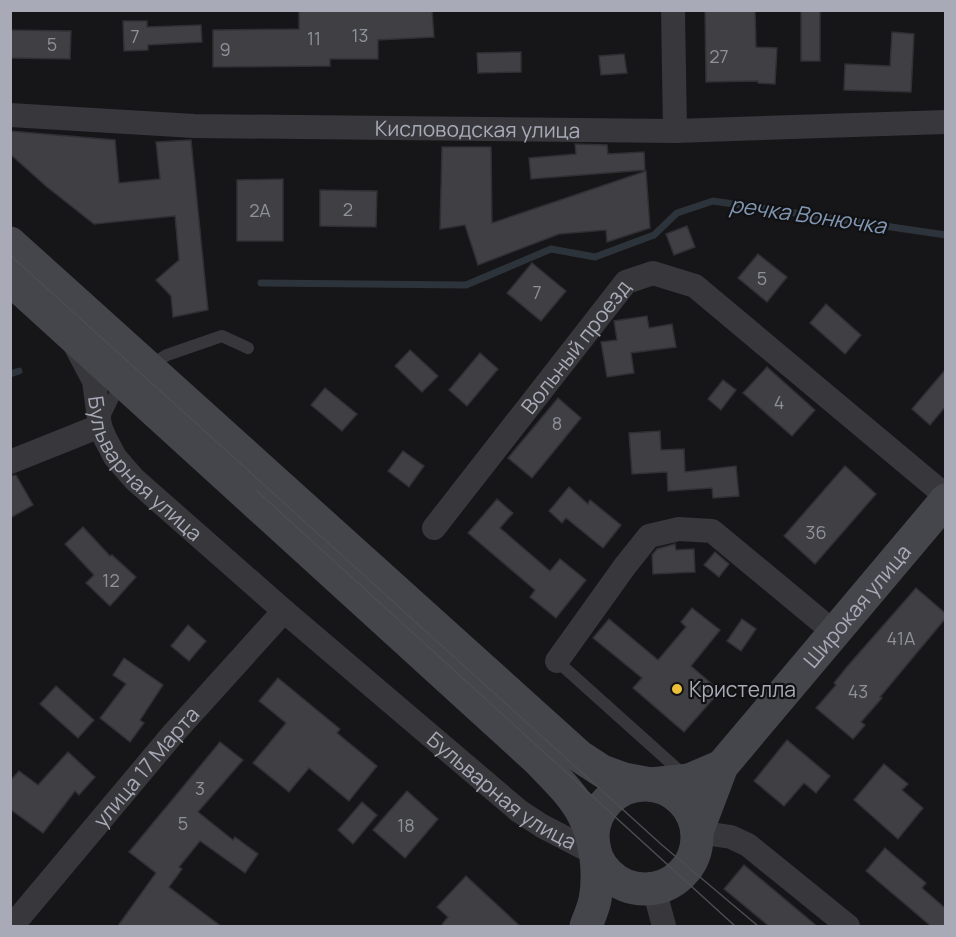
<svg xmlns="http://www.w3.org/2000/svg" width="956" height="937" font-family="Manrope,sans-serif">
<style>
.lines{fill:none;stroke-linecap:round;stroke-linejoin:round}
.stream{stroke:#2c333b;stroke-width:7}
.building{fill:#404044;stroke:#302f33;stroke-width:1.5}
.lane{stroke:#37373c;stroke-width:12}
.street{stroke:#37373c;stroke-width:24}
.secondary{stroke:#45464c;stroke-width:33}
.tram{stroke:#4c4d53;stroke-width:1.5}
.poi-dot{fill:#ebbf3a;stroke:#111012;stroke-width:2}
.labels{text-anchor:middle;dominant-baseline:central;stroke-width:4.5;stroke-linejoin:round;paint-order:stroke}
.number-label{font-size:18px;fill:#8e909a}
.street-label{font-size:21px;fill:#a8abb7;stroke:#111012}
.poi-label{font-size:21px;fill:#a8abb7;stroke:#111012;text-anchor:start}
.water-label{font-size:22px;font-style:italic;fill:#8096b1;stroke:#111012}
</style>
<rect width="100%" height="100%" fill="#161517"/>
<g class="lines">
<!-- stream -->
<g class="stream">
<polyline points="261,283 466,285 551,249 595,257 654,235 677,213 713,201 946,235"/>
<polyline points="10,374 19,371"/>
</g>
</g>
<!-- building -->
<g class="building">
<polygon points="299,10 432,10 434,37 378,40 378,59 330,59 330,66 213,67 213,30 299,29"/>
<polygon points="755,10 756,47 777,48 775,84 758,83 758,81 706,82 705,11"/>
<rect x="801" y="10" width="19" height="51"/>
<polygon points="123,21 147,21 147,27 201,25 202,42 148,45 148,50 124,51"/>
<polygon points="10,30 71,31 70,59 10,58"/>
<polygon points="892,32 914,34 911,92 844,90 845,64 890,66"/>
<polygon points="521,52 521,72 478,73 477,53"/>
<polygon points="624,54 627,73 601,75 599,56"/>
<polygon points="10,131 115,140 119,183 160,179 156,142 191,140 208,310 173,317 171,296 156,280 179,260 175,216 94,224 47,187 10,154"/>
<polygon points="575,144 607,145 608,154 644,152 645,170 531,179 529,158 576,154"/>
<polygon points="442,147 491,147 492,223 646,171 650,228 607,242 606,230 559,234 478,265 465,225 440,229"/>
<polygon points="283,179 283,241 237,241 237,180"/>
<polygon points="320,190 377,191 376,227 320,226"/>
<polygon points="687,226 695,247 674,255 666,234"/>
<polygon points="758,254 787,277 767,302 738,278"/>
<polygon points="532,263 566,291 541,321 507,293"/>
<polygon points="826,304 861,335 845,354 810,323"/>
<polygon points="647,316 649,328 672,324 676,347 631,353 634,373 607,377 601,342 617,340 614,321"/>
<polygon points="410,350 438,376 422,392 395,366"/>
<polygon points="480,353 498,369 467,406 449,390"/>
<polygon points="767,367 815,410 792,436 743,393"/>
<polygon points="945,370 945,407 930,425 912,409"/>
<polygon points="723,380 736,390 721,410 708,399"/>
<polygon points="325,388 357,414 342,431 311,405"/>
<polygon points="558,398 581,418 532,478 508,458"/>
<polygon points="660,431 661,450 684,449 685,472 736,466 739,496 713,498 712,488 668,491 667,472 632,474 629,433"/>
<polygon points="403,451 424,466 409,487 388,471"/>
<polygon points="845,466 876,494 815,564 784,536"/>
<polygon points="16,475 33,505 10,518 10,476"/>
<polygon points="569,487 588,504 590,500 621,525 603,548 566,518 562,523 549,511"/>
<polygon points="497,499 513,513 500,528 550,571 560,559 586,580 556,618 530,597 535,590 468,533"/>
<polygon points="83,527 110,556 112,555 136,577 110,606 86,583 94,575 65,544"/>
<polygon points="675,544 676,550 694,549 695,572 653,574 652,555 657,549"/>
<polygon points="715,552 729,564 719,577 704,565"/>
<polygon points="916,588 945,613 945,619 880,697 882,698 861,722 865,725 853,739 816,708 836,685 834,683 846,668"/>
<polygon points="692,608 720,630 691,666 720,691 684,732 633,688 642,678 593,638 609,619 658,660 686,627 681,622"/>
<polygon points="742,619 756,629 741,651 727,641"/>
<polygon points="188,625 206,641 189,661 171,646"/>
<polygon points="124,658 163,685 140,720 144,723 130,742 100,718 126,684 113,675"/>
<polygon points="278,678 340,729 337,733 377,766 349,801 309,768 289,792 253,763 286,723 259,701"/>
<polygon points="56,686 94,720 78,738 40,704"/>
<polygon points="787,740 830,776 816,793 804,783 784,806 754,781"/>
<polygon points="220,742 243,760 198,812 233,840 235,837 258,854 245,873 200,841 179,867 182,869 169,887 222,927 117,927 156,873 129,852"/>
<polygon points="68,752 95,777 79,795 75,791 43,833 10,809 10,781 19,771 38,785"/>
<polygon points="884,764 908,784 902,790 923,808 898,839 854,800"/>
<polygon points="407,791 438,819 405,858 373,830"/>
<polygon points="362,802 377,815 353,844 338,830"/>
<polygon points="885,848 926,883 922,888 945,908 945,927 932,927 866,871"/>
<polygon points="744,865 818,927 770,927 724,889"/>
<polygon points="466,876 521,927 440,927 448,917 437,907"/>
</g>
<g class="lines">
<!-- lane -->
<g class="lane">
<polyline points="148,366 167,355 222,336 248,348"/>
<polyline points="103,419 118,388 122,385"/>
<polyline points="557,661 684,775"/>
</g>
<!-- street -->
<g class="street">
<polyline points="673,10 675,131"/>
<path id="s1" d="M 10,115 L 194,126 L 675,131 L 946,122"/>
<path id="s2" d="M 76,347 L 94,381 L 100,426 L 105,438 L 115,457 L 134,479 L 284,611 L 519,811 L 542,826 L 594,853"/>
<polyline points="10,462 100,426"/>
<path id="s3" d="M 434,528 L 626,282 L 653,273 L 695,286 L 946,496"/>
<polyline points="557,661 625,566 649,536 679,529 712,531 835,633"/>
<polyline points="697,832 731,837 748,845 848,926"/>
<polyline points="654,889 664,926"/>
<path id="s4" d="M 12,926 L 172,735 L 284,611"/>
</g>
<!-- secondary -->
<g class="secondary">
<polyline points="10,243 579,756 602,771 624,779 651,784 689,780 722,766"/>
<path d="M 10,279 L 538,760 C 554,777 572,793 583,814 C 596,838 600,873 595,900 C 593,909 589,918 586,926"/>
<circle cx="645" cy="837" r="52"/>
<path id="s5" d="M 697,832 L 722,766 L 946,500"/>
</g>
<!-- tram -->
<g class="tram">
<polyline points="10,255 662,845 758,926"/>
<polyline points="257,491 735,926"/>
</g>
</g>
<!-- markers -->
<circle class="poi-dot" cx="677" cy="689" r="6"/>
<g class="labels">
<!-- number labels -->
<g class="number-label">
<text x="360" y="35">13</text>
<text x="135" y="36">7</text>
<text x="314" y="38">11</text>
<text x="52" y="44">5</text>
<text x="225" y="49">9</text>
<text x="719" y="56">27</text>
<text x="348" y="209">2</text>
<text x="260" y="210">2А</text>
<text x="762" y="278">5</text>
<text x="537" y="292">7</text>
<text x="779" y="402">4</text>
<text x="557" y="423">8</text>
<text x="816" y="532">36</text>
<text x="111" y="580">12</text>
<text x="901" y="638">41А</text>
<text x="858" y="691">43</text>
<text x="200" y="788">3</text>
<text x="183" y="823">5</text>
<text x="406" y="825">18</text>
</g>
<!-- street labels -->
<g class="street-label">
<text stroke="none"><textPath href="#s1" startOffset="468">Кисловодская улица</textPath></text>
<text stroke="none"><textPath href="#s3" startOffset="230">Вольный проезд</textPath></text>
<text stroke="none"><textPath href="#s2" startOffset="144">Бульварная улица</textPath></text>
<text stroke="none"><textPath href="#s5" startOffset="280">Широкая улица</textPath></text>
<text stroke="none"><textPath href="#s4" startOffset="208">улица 17 Марта</textPath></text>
<text stroke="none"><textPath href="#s2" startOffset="630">Бульварная улица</textPath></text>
</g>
<!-- poi labels -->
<g class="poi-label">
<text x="689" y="689">Кристелла</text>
</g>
<!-- water labels -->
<g class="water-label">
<text transform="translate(808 215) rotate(8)">речка Вонючка</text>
</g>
</g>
<!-- border -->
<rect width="956" height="937" fill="none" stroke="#a8abb7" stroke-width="24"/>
</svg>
